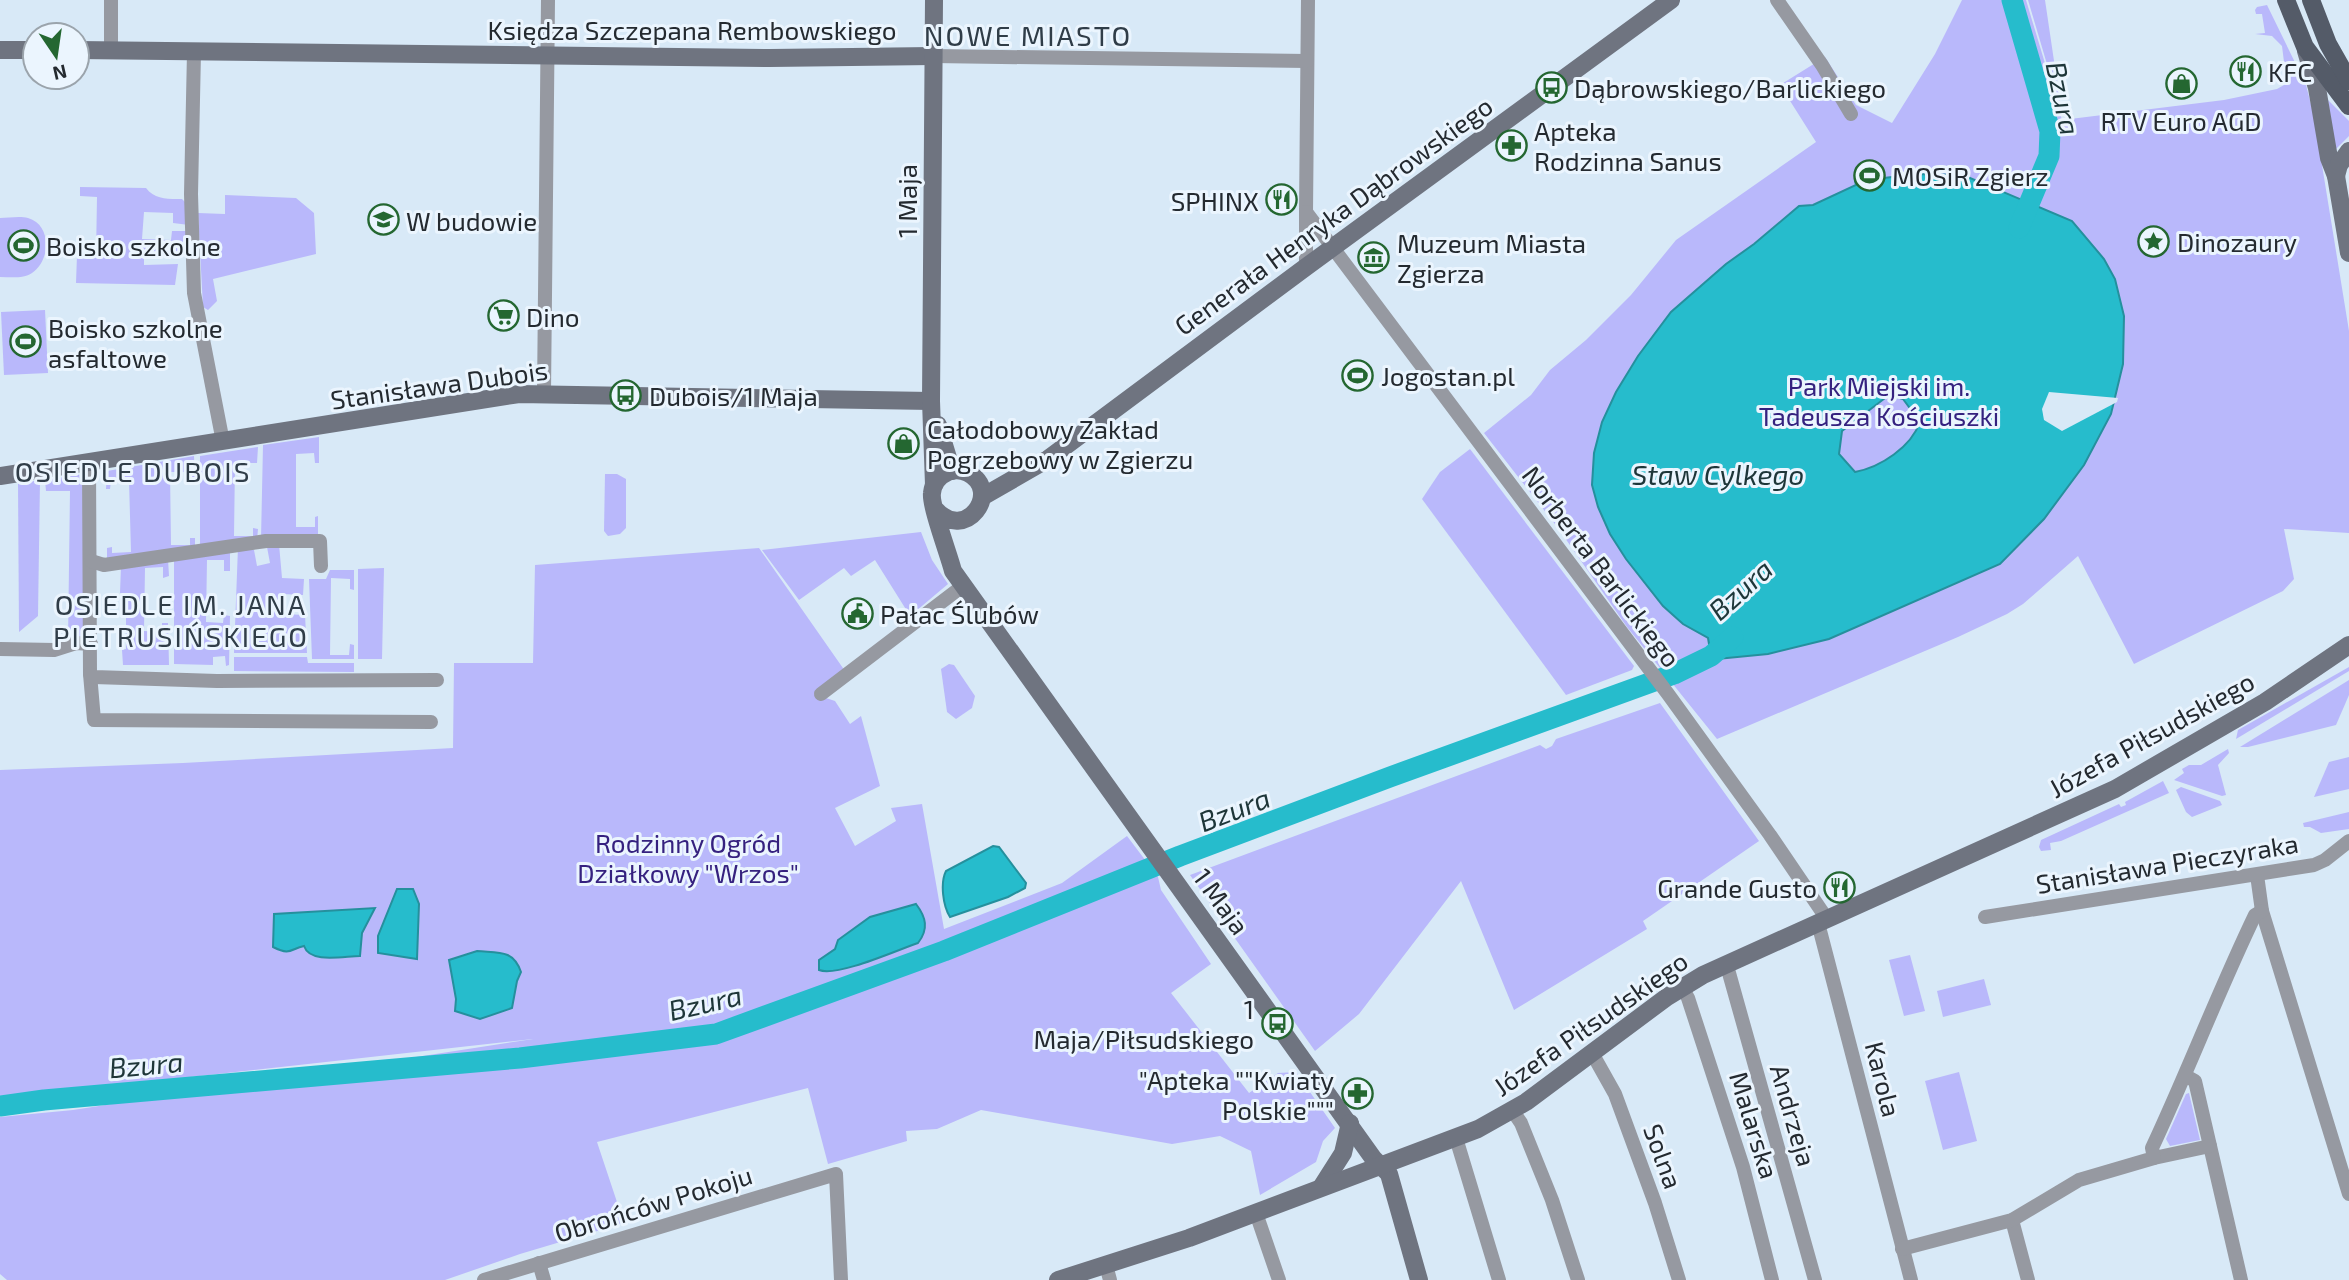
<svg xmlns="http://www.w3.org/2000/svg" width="2349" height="1280" font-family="'Exo 2',sans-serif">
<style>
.green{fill:#b9b8fb}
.water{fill:#26bccc;stroke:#25909d;stroke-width:2;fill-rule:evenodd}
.pier{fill:#d8e9f7}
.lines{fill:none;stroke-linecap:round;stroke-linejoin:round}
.river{stroke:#26bccc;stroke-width:21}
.street{stroke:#9699a1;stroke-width:14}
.secondary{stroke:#6f7480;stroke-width:18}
.primary{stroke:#545b68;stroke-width:18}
.labels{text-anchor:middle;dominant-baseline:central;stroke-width:6;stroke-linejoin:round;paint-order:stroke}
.street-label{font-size:26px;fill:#242a30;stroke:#ebf5fe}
.poi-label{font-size:26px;fill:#242a30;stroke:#ebf5fe;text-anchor:start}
.park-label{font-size:26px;fill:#35217f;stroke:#ebf5fe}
.neighbourhood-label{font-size:28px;letter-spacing:2px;fill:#303d48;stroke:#ebf5fe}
.water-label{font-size:28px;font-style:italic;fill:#1e3639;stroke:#ebf5fe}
</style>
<rect width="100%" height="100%" fill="#d8e9f7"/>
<!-- green -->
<g class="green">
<polygon points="1962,0 2026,0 2062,120 2224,100 2277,89 2284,85 2286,78 2282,46 2272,36 2255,34 2265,33 2262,14 2256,14 2255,10 2257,7 2267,5 2306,85 2314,116 2349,331 2349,533 2284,529 2294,579 2283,591 2134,664 2078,556 2023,604 2007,614 1958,637 1717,739 1627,627 1558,528 1484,433 1531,395 1550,370 1586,340 1631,295 1676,240 1816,142 1780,85 1825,57 1856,105 1892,123 1935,54"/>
<polygon points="2028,0 2045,0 2062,115"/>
<polygon points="2328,100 2349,121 2349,136 2335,150"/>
<path d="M 80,187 L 146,188 C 155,200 169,199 182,199 L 188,205 L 189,225 L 173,223 L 173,213 L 144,212 L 142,239 L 171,240 L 172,231 L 188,231 L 183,251 L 144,252 L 144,265 L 178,264 L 175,285 L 76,283 L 77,255 L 96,255 L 97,197 L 80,196 Z"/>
<polygon points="225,195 296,198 314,213 316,254 213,279 217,301 208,310 203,307 198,213 225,214"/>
<path d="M 0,218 C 8,218 20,216 28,218 C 52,225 51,260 32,273 C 23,279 11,277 0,277 Z"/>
<polygon points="45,310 48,373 4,375 1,312"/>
<polygon points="319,437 319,463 315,463 314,453 296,454 296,527 315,527 315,517 318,516 318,535 261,539 263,445"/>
<polygon points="258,447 257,463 235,463 234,536 253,536 253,528 258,529 257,540 200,548 200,456"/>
<polygon points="1470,449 1634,666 1632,670 1566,695 1422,499 1440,472"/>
<polygon points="194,456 195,481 189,482 189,472 170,472 171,545 190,545 190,538 195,538 195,549 107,561 107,548 112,547 112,553 131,552 129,480 111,481 110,489 106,489 107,471"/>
<polygon points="84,474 86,636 68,642 70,491 46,491 45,480"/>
<polygon points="605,474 617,474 626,479 626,528 620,534 608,536 604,531"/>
<polygon points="40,480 38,616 19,632 18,483"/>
<polygon points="921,532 932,560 948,584 916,611 907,611 875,560 851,576 844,568 799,600 762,550"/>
<polygon points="279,544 282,578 304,579 303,595 283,594 282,614 305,615 307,653 234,653 238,547 254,550 257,566 270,563 267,547"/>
<polygon points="759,548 845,671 823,697 835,701 850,724 861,716 880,786 835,808 855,846 896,821 891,808 922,804 944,929 1062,883 1127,836 1158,877 1161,890 1211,964 1171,993 1249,1093 1278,1073 1296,1072 1335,1128 1323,1141 1316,1162 1260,1195 1251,1151 1220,1136 1172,1144 981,1110 937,1129 906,1131 907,1141 828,1164 808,1088 597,1142 624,1223 520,1254 445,1280 7,1280 0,1274 0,1117 73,1110 533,1039 0,1098 0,770 183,763 453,748 454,663 533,663 535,565"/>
<polygon points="230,551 230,571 224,571 224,560 207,560 206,622 223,623 224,615 230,616 229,665 226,666 225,656 213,657 213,665 174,664 174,558"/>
<polygon points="168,559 169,576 163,578 163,567 145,568 144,631 162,632 162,623 168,623 169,665 123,665 122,650 126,649 126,594 120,593 121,566"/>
<polygon points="384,568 382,659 358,659 358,569"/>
<polygon points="330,570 354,570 354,590 350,589 350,579 331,578 330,655 349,655 350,644 354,645 354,659 312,659 309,579 326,579"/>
<polygon points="234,657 307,657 308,663 354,663 354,672 234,671"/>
<polygon points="949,664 954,665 975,696 972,708 956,719 947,712 941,669"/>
<polygon points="2349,667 2349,671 2236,739 2238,730"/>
<polygon points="2349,680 2349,695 2336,725 2248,747 2240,747"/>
<polygon points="1660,703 1759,841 1643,921 1647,929 1514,1010 1461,881 1359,1014 1315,1051 1190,875 1540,745 1546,749 1552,746 1556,739"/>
<polygon points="2228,749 2229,753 2218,765 2226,795 2222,796 2174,780 2184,773 2182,769 2189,765 2201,765"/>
<polygon points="2349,757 2349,789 2314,797 2329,762"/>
<polygon points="2163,781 2169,793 2061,841 2050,843 2051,850 2041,851 2039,847 2041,840 2119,804 2121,807 2126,805 2125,802"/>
<polygon points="2181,787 2220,801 2222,805 2192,817 2186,812 2176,790"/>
<polygon points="2349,812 2349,829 2321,833 2310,827 2304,827 2303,823"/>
<polygon points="1910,955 1925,1011 1904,1016 1889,960"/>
<polygon points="1984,979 1991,1005 1943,1017 1937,991"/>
<polygon points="1959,1072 1977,1141 1943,1150 1925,1081"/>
<polygon points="2189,1093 2200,1140 2170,1146 2166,1139 2186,1094"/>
</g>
<!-- water -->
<g class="water">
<path d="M 1916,174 L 1963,175 L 2072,221 L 2104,259 L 2115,279 L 2124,316 L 2123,364 L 2111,414 L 2084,465 L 2044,519 L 2000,564 L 1829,639 L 1768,654 L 1717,659 L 1711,656 L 1708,638 L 1683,624 L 1663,606 L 1626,559 L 1610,534 L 1598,507 L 1592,485 L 1594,453 L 1602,422 L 1616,392 L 1638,356 L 1671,312 L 1726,264 L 1754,244 L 1799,206 L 1813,205 L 1856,185 L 1855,181 L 1864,177 L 1866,182 L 1884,178 ZM 1889,395 L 1903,399 L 1920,422 C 1911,447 1881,467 1855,472 L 1839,454 L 1842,431 Z"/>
<path d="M 993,846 L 999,847 L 1026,883 L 1025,888 L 1008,897 L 950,917 C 943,906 940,883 946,871 Z"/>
<polygon points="397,889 413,889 419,904 417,959 378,953 378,936"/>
<path d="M 916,904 C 926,917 929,929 918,943 C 897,950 838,977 819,970 L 819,960 L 835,949 L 838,940 L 870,917 Z"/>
<path d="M 375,908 L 362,933 L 360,956 C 344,956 310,964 304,946 C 290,949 291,956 273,947 L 274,914 Z"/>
<path d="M 477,951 C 498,953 513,949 521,972 L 517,981 L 512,1008 L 480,1019 L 455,1011 L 456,999 L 449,960 Z"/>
</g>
<!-- pier -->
<polygon class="pier" points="2049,392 2118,398 2117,402 2062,431 2044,420 2042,409"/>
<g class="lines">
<!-- river -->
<g class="river">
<polyline points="2012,0 2050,131 2049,156 2019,228"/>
<polyline points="0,1106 44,1100 520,1058 716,1034 944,951 1180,856 1390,777 1674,674 1711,656 1733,637"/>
</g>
<!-- street -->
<g class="street">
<polyline points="1308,0 1306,212 1668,694 1770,835 1827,919"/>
<polyline points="1777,0 1822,65 1851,114"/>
<polyline points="111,50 111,0"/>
<polyline points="194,52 191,194 194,293 223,442"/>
<polyline points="933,56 1307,61"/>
<polyline points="1306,267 1306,212"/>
<polyline points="544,393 548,0"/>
<polyline points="89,462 90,674 94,720 431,722"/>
<polyline points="91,561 104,565 266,541 320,541 321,566"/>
<polyline points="0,649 54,650 76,643 91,644"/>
<polyline points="90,674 94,677 217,681 437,680"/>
<polyline points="821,694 964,585"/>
<polyline points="2257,875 2262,911 2349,1194"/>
<polyline points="1985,917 2314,865 2325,860 2349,841"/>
<polyline points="1818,923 1911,1280"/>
<polyline points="1724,964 1729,973 1815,1280"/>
<polyline points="1682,987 1688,998 1743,1167 1772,1280"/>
<polyline points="1592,1053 1615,1094 1655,1203 1679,1280"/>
<polyline points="2186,1076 2195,1081 2241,1280"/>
<polyline points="1513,1111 1521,1123 1552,1200 1578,1280"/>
<polyline points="1456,1138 1499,1280"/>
<polyline points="2154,1158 2210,1146"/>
<polyline points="1256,1213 1279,1280"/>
<polyline points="2012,1220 2028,1280"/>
<path d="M 1902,1249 L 2012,1220 L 2079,1180 L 2154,1158 L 2152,1148 C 2188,1071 2218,992 2255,915 L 2262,911"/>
<polyline points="539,1263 544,1280"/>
<polyline points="1106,1265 1110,1280"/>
<polyline points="484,1280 836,1174 841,1280"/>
</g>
<!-- secondary -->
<g class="secondary">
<polyline points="0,50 35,50"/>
<polyline points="77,50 770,58 933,56"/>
<polyline points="2306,51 2317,88 2329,158 2336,176 2349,253"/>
<polyline points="2336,176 2339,165 2349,151"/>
<polyline points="938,425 952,471"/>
<polyline points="0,476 519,394 931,401"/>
<polyline points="934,485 931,401 934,0"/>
<polyline points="982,497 1048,459 1306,267 1671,0"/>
<path d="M 935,509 C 965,544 1003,491 968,473 C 962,470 955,469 948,472 C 939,476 933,483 932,493 C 930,505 949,555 953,571 L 1373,1158 L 1389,1174 L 1419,1280"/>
<polyline points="1322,1186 1343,1153 1350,1123"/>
<polyline points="1058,1280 1189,1238 1478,1129 1526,1102 1667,997 1703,975 2115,789 2265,702 2349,645"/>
</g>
<!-- primary -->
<g class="primary">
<polyline points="2286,0 2305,47 2349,106"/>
<polyline points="2311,0 2328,44 2349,81"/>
</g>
</g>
<!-- icons -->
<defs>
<symbol id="restaurant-ring" viewBox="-11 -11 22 22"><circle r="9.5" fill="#ebf5fe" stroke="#246731" stroke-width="1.5"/><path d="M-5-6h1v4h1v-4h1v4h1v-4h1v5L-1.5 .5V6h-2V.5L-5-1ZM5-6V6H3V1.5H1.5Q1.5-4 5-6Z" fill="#246731"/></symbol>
<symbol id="shop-ring" viewBox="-11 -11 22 22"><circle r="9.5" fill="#ebf5fe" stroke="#246731" stroke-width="1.5"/><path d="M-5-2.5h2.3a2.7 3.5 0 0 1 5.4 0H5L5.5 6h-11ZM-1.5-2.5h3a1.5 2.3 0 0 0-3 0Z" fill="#246731"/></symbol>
<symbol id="bus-ring" viewBox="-11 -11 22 22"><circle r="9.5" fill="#ebf5fe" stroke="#246731" stroke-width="1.5"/><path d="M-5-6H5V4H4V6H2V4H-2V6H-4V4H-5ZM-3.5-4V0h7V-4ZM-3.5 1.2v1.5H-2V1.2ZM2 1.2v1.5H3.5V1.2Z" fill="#246731"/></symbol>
<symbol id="pharmacy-ring" viewBox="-11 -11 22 22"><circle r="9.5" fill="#ebf5fe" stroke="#246731" stroke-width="1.5"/><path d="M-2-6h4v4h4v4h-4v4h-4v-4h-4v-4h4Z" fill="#246731"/></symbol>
<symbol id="stadium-ring" viewBox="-11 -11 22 22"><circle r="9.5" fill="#ebf5fe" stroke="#246731" stroke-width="1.5"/><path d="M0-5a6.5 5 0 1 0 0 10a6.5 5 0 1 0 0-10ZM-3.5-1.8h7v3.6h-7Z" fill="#246731"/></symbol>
<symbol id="school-ring" viewBox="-11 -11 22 22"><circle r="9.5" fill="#ebf5fe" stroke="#246731" stroke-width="1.5"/><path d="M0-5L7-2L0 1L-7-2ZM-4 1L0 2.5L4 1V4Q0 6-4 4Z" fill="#246731"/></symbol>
<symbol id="sight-ring" viewBox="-11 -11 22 22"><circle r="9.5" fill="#ebf5fe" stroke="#246731" stroke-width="1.5"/><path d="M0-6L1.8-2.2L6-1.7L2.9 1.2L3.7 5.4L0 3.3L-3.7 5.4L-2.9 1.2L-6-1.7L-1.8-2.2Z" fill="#246731"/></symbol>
<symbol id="museum-ring" viewBox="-11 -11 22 22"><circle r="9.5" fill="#ebf5fe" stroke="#246731" stroke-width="1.5"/><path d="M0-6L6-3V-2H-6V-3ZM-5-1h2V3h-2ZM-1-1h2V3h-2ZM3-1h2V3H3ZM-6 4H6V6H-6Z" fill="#246731"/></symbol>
<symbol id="supermarket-ring" viewBox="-11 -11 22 22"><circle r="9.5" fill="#ebf5fe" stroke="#246731" stroke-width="1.5"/><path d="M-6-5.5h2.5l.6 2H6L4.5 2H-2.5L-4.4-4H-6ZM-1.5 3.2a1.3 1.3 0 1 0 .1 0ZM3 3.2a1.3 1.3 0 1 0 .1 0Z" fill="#246731"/></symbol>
<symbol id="civic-ring" viewBox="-11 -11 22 22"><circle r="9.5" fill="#ebf5fe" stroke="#246731" stroke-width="1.5"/><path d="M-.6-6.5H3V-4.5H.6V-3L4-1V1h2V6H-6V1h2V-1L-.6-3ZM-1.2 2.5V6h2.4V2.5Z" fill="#246731"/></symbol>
</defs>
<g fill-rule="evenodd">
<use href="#restaurant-ring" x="2228" y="54" width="35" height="35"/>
<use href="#shop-ring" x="2164" y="66" width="35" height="35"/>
<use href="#bus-ring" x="1534" y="70" width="35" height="35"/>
<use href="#pharmacy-ring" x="1494" y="128" width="35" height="35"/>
<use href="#stadium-ring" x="1852" y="158" width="35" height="35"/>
<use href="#restaurant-ring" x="1264" y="182" width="35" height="35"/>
<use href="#school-ring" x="366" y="202" width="35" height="35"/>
<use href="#sight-ring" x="2136" y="224" width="35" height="35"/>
<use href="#stadium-ring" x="6" y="228" width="35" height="35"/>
<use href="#museum-ring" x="1356" y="240" width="35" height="35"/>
<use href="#supermarket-ring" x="486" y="298" width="35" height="35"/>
<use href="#stadium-ring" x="8" y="324" width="35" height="35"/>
<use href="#stadium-ring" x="1340" y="358" width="35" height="35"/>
<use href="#bus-ring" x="608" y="378" width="35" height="35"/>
<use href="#shop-ring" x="886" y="426" width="35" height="35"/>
<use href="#civic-ring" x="840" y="596" width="35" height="35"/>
<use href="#restaurant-ring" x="1822" y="870" width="35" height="35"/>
<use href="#bus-ring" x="1260" y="1006" width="35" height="35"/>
<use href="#pharmacy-ring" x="1340" y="1076" width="35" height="35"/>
</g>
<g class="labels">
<!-- street labels -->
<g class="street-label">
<text x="692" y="29">Księdza Szczepana Rembowskiego</text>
<text transform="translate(906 201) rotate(-90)">1 Maja</text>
<text transform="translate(1333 215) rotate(-36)">Generała Henryka Dąbrowskiego</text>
<text transform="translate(439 384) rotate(-8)">Stanisława Dubois</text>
<text transform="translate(1602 566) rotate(53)">Norberta Barlickiego</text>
<text transform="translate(2151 734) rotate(-29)">Józefa Piłsudskiego</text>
<text transform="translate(2167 863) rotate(-9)">Stanisława Pieczyraka</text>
<text transform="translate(1222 901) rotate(54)">1 Maja</text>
<text transform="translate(1590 1023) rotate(-35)">Józefa Piłsudskiego</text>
<text transform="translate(1884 1079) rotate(76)">Karola</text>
<text transform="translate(1794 1115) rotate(74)">Andrzeja</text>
<text transform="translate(1755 1125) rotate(73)">Malarska</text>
<text transform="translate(1664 1156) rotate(70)">Solna</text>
<text transform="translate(653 1203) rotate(-17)">Obrońców Pokoju</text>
</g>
<!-- poi labels -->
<g class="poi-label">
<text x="2268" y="71">KFC</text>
<text x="1574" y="87">Dąbrowskiego/Barlickiego</text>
<text x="2181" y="120" text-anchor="middle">RTV Euro AGD</text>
<text x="1534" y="130">Apteka<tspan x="1534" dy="30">Rodzinna Sanus</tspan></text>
<text x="1892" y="175">MOSiR Zgierz</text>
<text x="1259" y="200" text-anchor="end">SPHINX</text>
<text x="406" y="220">W budowie</text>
<text x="2177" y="241">Dinozaury</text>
<text x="1397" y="242">Muzeum Miasta<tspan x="1397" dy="30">Zgierza</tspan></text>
<text x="46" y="245">Boisko szkolne</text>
<text x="526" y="316">Dino</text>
<text x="48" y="327">Boisko szkolne<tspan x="48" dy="30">asfaltowe</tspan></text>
<text x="1381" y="375">Jogostan.pl</text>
<text x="649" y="395">Dubois/1 Maja</text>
<text x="927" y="428">Całodobowy Zakład<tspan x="927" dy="30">Pogrzebowy w Zgierzu</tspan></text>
<text x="880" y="613">Pałac Ślubów</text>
<text x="1817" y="887" text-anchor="end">Grande Gusto</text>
<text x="1254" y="1008" text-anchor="end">1<tspan x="1254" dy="30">Maja/Piłsudskiego</tspan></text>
<text x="1334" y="1079" text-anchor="end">"Apteka ""Kwiaty<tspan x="1334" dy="30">Polskie"""</tspan></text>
</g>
<!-- park labels -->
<g class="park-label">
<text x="1879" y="385">Park Miejski im.<tspan x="1879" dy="30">Tadeusza Kościuszki</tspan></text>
<text x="688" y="842">Rodzinny Ogród<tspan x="688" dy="30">Działkowy "Wrzos"</tspan></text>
</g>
<!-- neighbourhood labels -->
<g class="neighbourhood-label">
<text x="1028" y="35">NOWE MIASTO</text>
<text x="133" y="471">OSIEDLE DUBOIS</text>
<text x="181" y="604">OSIEDLE IM. JANA<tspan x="181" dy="32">PIETRUSIŃSKIEGO</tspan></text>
</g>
<!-- water labels -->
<g class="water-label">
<text transform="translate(2064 98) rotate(78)">Bzura</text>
<text x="1718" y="474">Staw Cylkego</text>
<text transform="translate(1740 589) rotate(-42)">Bzura</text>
<text transform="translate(1234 809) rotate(-21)">Bzura</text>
<text transform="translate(705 1002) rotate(-13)">Bzura</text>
<text transform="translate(146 1064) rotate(-5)">Bzura</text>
</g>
</g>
<!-- north arrow -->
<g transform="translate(56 56) rotate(167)"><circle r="33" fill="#ebf5fe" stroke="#9ba4ac" stroke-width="2"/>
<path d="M0-5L12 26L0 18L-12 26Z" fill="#246731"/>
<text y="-10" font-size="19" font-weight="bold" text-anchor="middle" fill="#242a30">N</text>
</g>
</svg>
